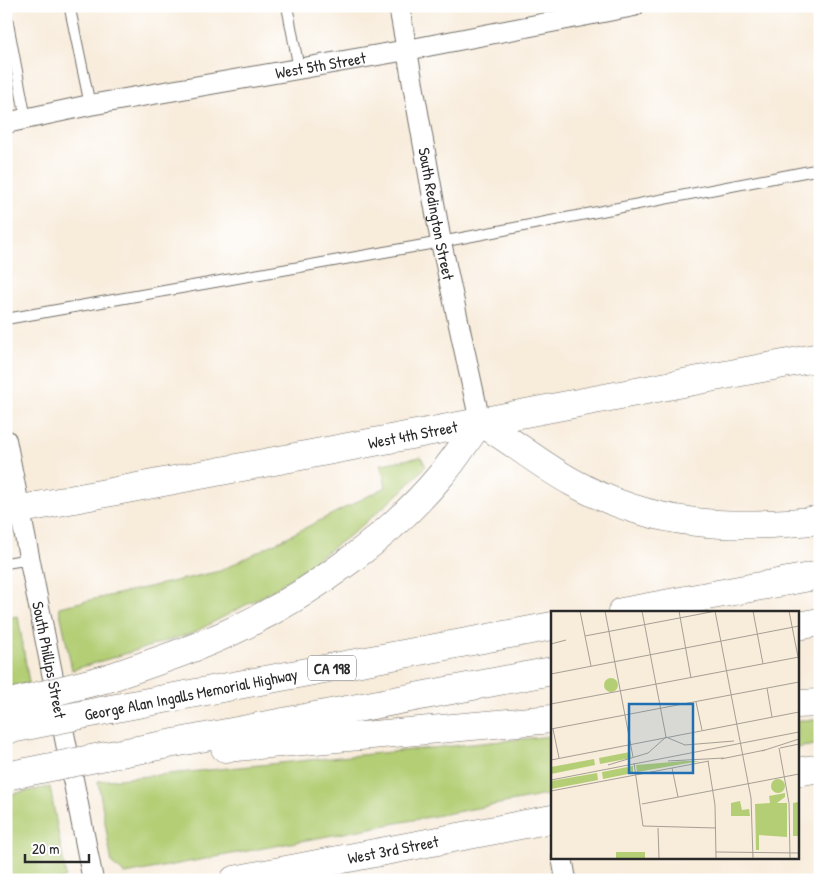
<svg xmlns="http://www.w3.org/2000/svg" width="826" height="886" font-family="'Patrick Hand',sans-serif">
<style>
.green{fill:#b3ce74;stroke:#6f7c50}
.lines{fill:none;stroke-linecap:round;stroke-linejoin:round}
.lane-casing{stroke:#736f69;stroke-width:12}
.street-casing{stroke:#736f69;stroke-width:22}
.secondary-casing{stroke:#736f69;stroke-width:29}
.highway-casing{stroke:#736f69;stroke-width:29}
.lane{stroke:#fff;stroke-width:10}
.street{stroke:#fff;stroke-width:20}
.secondary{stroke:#fff;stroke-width:28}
.highway{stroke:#fff;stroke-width:28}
.highway-bridge-casing{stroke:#736f69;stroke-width:29;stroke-linecap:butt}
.highway-bridge{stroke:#fff;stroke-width:28}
.labels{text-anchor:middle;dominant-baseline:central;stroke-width:5;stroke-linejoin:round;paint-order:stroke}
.shield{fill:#fff;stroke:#6b6b6b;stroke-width:1}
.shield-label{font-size:15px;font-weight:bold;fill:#2b2b2b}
.street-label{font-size:16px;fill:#2b2b2b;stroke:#fff}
.inset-road{fill:none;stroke:#a69f95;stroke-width:1}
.view{fill:#1f6fb2;fill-opacity:0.15;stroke:#1f6fb2;stroke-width:2.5}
.inset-edge{fill:none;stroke:#2b2b2b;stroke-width:2.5}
</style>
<rect width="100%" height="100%" fill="#fff"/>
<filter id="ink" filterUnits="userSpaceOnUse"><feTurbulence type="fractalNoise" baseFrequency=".02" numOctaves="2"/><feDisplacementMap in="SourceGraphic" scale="10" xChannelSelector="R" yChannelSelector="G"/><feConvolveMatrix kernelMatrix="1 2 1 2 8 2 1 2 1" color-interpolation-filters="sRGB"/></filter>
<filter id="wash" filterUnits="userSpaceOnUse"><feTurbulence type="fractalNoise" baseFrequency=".0096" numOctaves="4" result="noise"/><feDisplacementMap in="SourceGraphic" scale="20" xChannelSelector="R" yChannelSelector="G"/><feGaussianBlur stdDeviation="1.12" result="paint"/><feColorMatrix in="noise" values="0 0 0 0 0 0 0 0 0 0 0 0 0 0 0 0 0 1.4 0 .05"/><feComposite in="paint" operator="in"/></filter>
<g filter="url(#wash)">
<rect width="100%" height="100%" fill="#f8ecdb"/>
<!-- green -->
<g class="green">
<polygon points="421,457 426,466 402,491 353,533 274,590 193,633 72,670 59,607 220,571 386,487 381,464"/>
<polygon points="18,616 29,683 6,688 6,618"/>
<polygon points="797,720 820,720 820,744 797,748"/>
<polygon points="552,736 552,794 125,874 112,864 98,781"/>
<polygon points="50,787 66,877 62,880 6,880 6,795"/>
</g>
</g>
<g filter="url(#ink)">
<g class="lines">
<defs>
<g id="lane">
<polyline points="287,6 299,69"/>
<polyline points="70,9 90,105"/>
<polyline points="7,18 26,119"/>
<polyline points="6,319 441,242 820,169"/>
<polyline points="6,563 30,559"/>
</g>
<g id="street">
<path id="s1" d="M 399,6 L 441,242 L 480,422"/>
<path id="s2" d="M 6,123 L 90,105 L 407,50 L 634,6"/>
<path id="s3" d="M 6,440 L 93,880"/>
<polyline points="562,857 566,880"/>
</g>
<g id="secondary">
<path id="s4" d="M 6,512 L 820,357"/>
<polyline points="797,772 820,768"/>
<path id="s5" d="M 234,880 L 552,819"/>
</g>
<g id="highway">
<polyline points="622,612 820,575"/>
<polyline points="797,626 820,622"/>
<path d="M 105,679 C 152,663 199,648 243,626 C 312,593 393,534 442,474 C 456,458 467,439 480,422 C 511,440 539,464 572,482 C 653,527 730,530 820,520"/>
<polyline points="797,704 820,703"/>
<polyline points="111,709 552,626"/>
<polyline points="225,748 552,719"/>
<polyline points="116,754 552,671"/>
</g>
</defs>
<!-- lane casing -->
<use href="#lane" class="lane-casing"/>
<!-- street casing -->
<use href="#street" class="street-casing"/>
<!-- secondary casing -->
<use href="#secondary" class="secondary-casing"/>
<!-- highway casing -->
<use href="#highway" class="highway-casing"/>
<!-- lane -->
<use href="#lane" class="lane"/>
<!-- street -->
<use href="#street" class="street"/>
<!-- secondary -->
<use href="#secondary" class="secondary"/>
<!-- highway -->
<use href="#highway" class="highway"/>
<defs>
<g id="highway-bridge">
<polyline points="6,704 105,679"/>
<polyline points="6,730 111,709"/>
<polyline points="11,775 116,754"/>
</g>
</defs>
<!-- highway-bridge casing -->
<use href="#highway-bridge" class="highway-bridge-casing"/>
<!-- highway-bridge -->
<use href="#highway-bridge" class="highway-bridge"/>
</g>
</g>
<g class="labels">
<!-- shield labels -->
<rect class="shield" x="308" y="655.5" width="48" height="25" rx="4"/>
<g class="shield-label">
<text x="332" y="668">CA 198</text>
</g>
<!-- street labels -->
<g class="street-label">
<text stroke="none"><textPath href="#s2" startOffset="320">West 5th Street</textPath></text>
<text stroke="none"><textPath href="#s1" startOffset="211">South Redington Street</textPath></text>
<text stroke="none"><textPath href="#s4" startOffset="414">West 4th Street</textPath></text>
<text stroke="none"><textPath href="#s3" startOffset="224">South Phillips Street</textPath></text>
<text transform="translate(191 694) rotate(-11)">George Alan Ingalls Memorial Highway</text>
<text stroke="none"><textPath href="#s5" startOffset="162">West 3rd Street</textPath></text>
</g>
</g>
<!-- overview -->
<g transform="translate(551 611)">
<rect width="248" height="248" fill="#f8ecdb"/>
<path d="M53 74a7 7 0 1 1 14 0a7 7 0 1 1-14 0ZM 79,141 L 80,147 L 49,153 L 48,147 ZM 43,148 L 44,154 L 0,163 L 0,156 ZM 133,150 L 149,150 L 86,161 L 85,154 ZM 82,155 L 82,162 L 52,168 L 51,161 ZM 46,162 L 47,169 L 0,178 L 0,170 ZM220 175a7 7 0 1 1 14 0a7 7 0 1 1-14 0ZM 234,182 L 234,186 L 226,192 L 236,192 L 236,226 L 208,224 L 208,239 L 205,239 L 204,193 L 219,192 L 218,185 ZM 189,190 L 191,199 L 198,198 L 199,205 L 180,205 L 180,192 ZM 247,191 L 247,225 L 242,225 L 242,192 ZM 65,241 L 94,241 L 94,247 L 65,247 Z" fill="#b3ce74"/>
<path class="inset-road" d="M 29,0 L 40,55M 54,0 L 82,146M 91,0 L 115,126M 128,0 L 140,67M 164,0 L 200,187 L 202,247M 202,0 L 212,53M 238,0 L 248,51M 34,25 L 165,0M 0,33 L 15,29M 0,63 L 248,15M 216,77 L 221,106M 145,91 L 151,119M 0,93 L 248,46M 0,118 L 248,71M 2,118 L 8,147M 228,137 L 238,192 L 239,247M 229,137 L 248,133M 211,140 L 248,128M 170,148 L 214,139M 0,149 L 248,101M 117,150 L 173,147M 157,150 L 164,194 L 165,247M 83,152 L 92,215 L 165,217M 57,154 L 97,142 L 115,126 L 134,134 L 183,130M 121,157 L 127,186M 0,169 L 248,121M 0,180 L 158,150M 91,193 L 248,163M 107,217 L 108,247M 165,241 L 248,242"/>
<path class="view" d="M 78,93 L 142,93 L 142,162 L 78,162 Z"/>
<rect width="248" height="248" class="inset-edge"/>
</g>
<!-- margin -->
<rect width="826" height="886" fill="none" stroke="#fff" stroke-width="25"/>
<!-- scale -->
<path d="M25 854v8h64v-8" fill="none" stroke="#2b2b2b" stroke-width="2.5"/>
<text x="32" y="854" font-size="15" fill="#2b2b2b" stroke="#ffffff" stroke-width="4" paint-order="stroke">20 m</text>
</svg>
